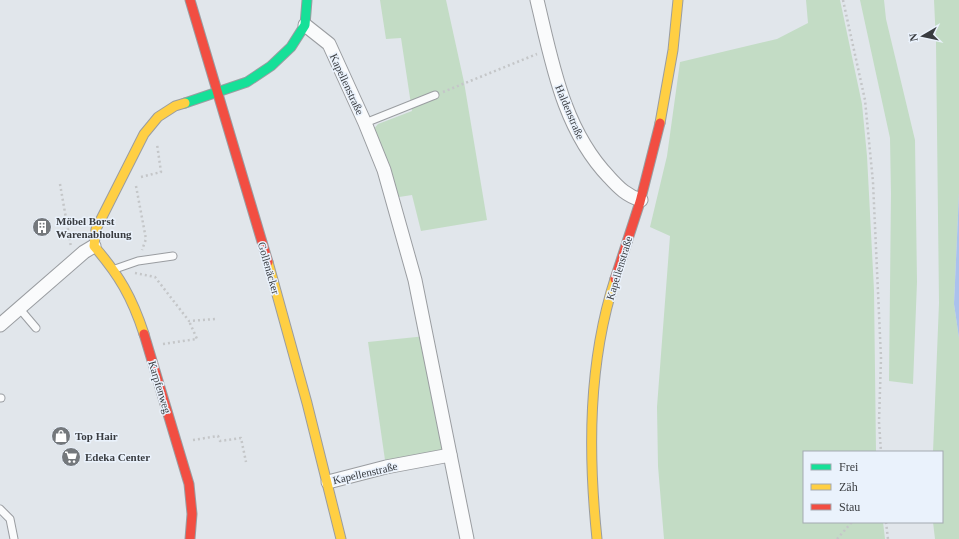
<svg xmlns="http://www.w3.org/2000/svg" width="959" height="539" font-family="'Times New Roman',serif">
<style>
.green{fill:#c3dcc5}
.water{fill:#aac1ed}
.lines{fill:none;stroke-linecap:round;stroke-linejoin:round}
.lane-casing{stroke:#9a9da1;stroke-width:9}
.street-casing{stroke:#9a9da1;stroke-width:15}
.fast-casing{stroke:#9a9da1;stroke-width:11}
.slow-casing{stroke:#9a9da1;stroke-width:11}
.jam-casing{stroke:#9a9da1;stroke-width:11}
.path{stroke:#c4c6c8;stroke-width:2.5;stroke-dasharray:2 3;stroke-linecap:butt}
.lane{stroke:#fafbfc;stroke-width:7}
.street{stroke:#fafbfc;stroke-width:13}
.fast{stroke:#16e098;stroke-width:9}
.slow{stroke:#ffcf43;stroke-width:9}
.jam{stroke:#f24e42;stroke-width:9}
.labels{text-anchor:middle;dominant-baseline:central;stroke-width:3;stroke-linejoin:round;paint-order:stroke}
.street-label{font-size:11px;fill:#393c40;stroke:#eaf2fc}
.poi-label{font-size:11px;font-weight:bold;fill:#393c40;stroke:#eaf2fc;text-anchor:start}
</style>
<rect width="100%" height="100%" fill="#e1e6eb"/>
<!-- green -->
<g class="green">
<polygon points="380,0 446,0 464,82 487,220 421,231 412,195 399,197 388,165 373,130 378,124 412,111 401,38 386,39"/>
<polygon points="806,0 840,0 862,104 867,156 874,290 876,452 804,452 804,522 883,522 885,539 664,539 658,466 657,407 670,236 650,227 667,156 680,62 777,39 808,23"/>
<polygon points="860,0 884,0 886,19 915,140 917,282 913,384 889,381 891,194 890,138"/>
<polygon points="934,0 959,0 959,193 954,304 959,338 959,539 935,539 933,522 942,522 942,452 933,452 939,303 936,43"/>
<polygon points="426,336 450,455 386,467 368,342"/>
</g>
<!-- water -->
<polygon class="water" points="959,193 959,338 954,304"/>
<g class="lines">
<defs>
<g id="lane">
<polyline points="365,123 435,95"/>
<polyline points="115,269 138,261 173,256"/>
<polyline points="19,308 36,328"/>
<polyline points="0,398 1,398"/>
<polyline points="0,509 10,519 14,539"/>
</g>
<g id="street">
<path d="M 537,0 C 552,62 563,129 609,177 C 619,188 627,196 641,200"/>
<polyline points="305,25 329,44 365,123 384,170 415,280 467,539"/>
<polyline points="0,325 84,252 94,246"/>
<polyline points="328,482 386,467 450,455"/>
</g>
<polyline id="fast" points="185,103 247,82 271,66 291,47 305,25 307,0"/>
<g id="slow">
<polyline points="660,123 673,50 678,0"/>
<polyline points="268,262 307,403 341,539"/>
<path d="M 144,334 C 132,297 119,275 94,246 L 96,229 L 144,134 L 158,117 L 175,106 L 185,103"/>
<path d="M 597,539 C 588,452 588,363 615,279"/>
</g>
<g id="jam">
<polyline points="190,0 268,262"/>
<polyline points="615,279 640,202 660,123"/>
<polyline points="144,334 189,484 192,514 190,539"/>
</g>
</defs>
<!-- lane casing -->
<use href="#lane" class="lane-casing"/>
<!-- street casing -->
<use href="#street" class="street-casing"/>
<!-- fast casing -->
<use href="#fast" class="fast-casing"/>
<!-- slow casing -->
<use href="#slow" class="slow-casing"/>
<!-- jam casing -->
<use href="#jam" class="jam-casing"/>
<!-- path -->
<g class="path">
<polyline points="843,0 865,100 873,182 881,358 879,422 881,452"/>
<polyline points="443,92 537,54"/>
<polyline points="141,177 161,172 157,144"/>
<polyline points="60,184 71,247"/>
<polyline points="136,186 146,239 142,250"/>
<polyline points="135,273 155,277 189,321 215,319"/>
<polyline points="163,344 197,339 189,321"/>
<polyline points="193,440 218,436 220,441 241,438 246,462"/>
<polyline points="886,522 888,539"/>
<polyline points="837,539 852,522"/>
</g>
<!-- lane -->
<use href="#lane" class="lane"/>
<!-- street -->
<use href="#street" class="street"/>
<!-- fast -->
<use href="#fast" class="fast"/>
<!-- slow -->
<use href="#slow" class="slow"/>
<!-- jam -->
<use href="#jam" class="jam"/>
</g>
<!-- icons -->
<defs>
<symbol id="building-disc" viewBox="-11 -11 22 22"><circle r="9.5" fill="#74787c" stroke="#eaf2fc"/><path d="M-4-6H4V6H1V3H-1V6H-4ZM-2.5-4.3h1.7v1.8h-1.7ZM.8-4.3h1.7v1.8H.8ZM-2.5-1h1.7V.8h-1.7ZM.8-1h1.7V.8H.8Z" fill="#fff"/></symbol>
<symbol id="shop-disc" viewBox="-11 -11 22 22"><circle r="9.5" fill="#74787c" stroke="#eaf2fc"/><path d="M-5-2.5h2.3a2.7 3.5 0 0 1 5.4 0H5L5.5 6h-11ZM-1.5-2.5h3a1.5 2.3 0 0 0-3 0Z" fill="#fff"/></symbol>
<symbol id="supermarket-disc" viewBox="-11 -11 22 22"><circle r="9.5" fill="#74787c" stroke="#eaf2fc"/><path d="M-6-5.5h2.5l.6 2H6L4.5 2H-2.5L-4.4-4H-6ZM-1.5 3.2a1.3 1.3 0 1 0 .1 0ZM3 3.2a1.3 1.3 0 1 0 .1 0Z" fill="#fff"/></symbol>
</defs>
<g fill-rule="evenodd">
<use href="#building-disc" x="31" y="216" width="22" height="22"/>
<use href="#shop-disc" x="50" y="425" width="22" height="22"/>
<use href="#supermarket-disc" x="60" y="446" width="22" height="22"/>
</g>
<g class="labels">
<!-- street labels -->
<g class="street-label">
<text transform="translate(347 84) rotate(65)">Kapellenstraße</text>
<text transform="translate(570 112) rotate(67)">Haldenstraße</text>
<text transform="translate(269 268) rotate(74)">Gollenäcker</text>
<text transform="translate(619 268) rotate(-73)">Kapellenstraße</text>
<text transform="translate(160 387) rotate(73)">Karpfenweg</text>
<text transform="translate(365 473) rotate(-13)">Kapellenstraße</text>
</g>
<!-- poi labels -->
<g class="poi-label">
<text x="56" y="221">Möbel Borst<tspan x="56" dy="13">Warenabholung</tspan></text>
<text x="75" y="436">Top Hair</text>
<text x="85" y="457">Edeka Center</text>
</g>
</g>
<!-- legend -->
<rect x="803" y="451" width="140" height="72" fill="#eaf2fc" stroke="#a3a9b1"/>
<rect x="811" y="464" width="20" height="6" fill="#16e098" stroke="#a3a9b1"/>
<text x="839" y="471" font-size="12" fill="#393c40">Frei</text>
<rect x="811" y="484" width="20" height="6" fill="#ffcf43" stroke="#a3a9b1"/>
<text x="839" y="491" font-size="12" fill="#393c40">Zäh</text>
<rect x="811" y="504" width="20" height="6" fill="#f24e42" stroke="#a3a9b1"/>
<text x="839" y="511" font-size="12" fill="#393c40">Stau</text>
<!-- north arrow -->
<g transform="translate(923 36) rotate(261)" stroke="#eaf2fc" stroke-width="3" paint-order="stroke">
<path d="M0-3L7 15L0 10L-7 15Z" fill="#393c40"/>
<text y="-6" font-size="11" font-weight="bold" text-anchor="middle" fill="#393c40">N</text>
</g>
</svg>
